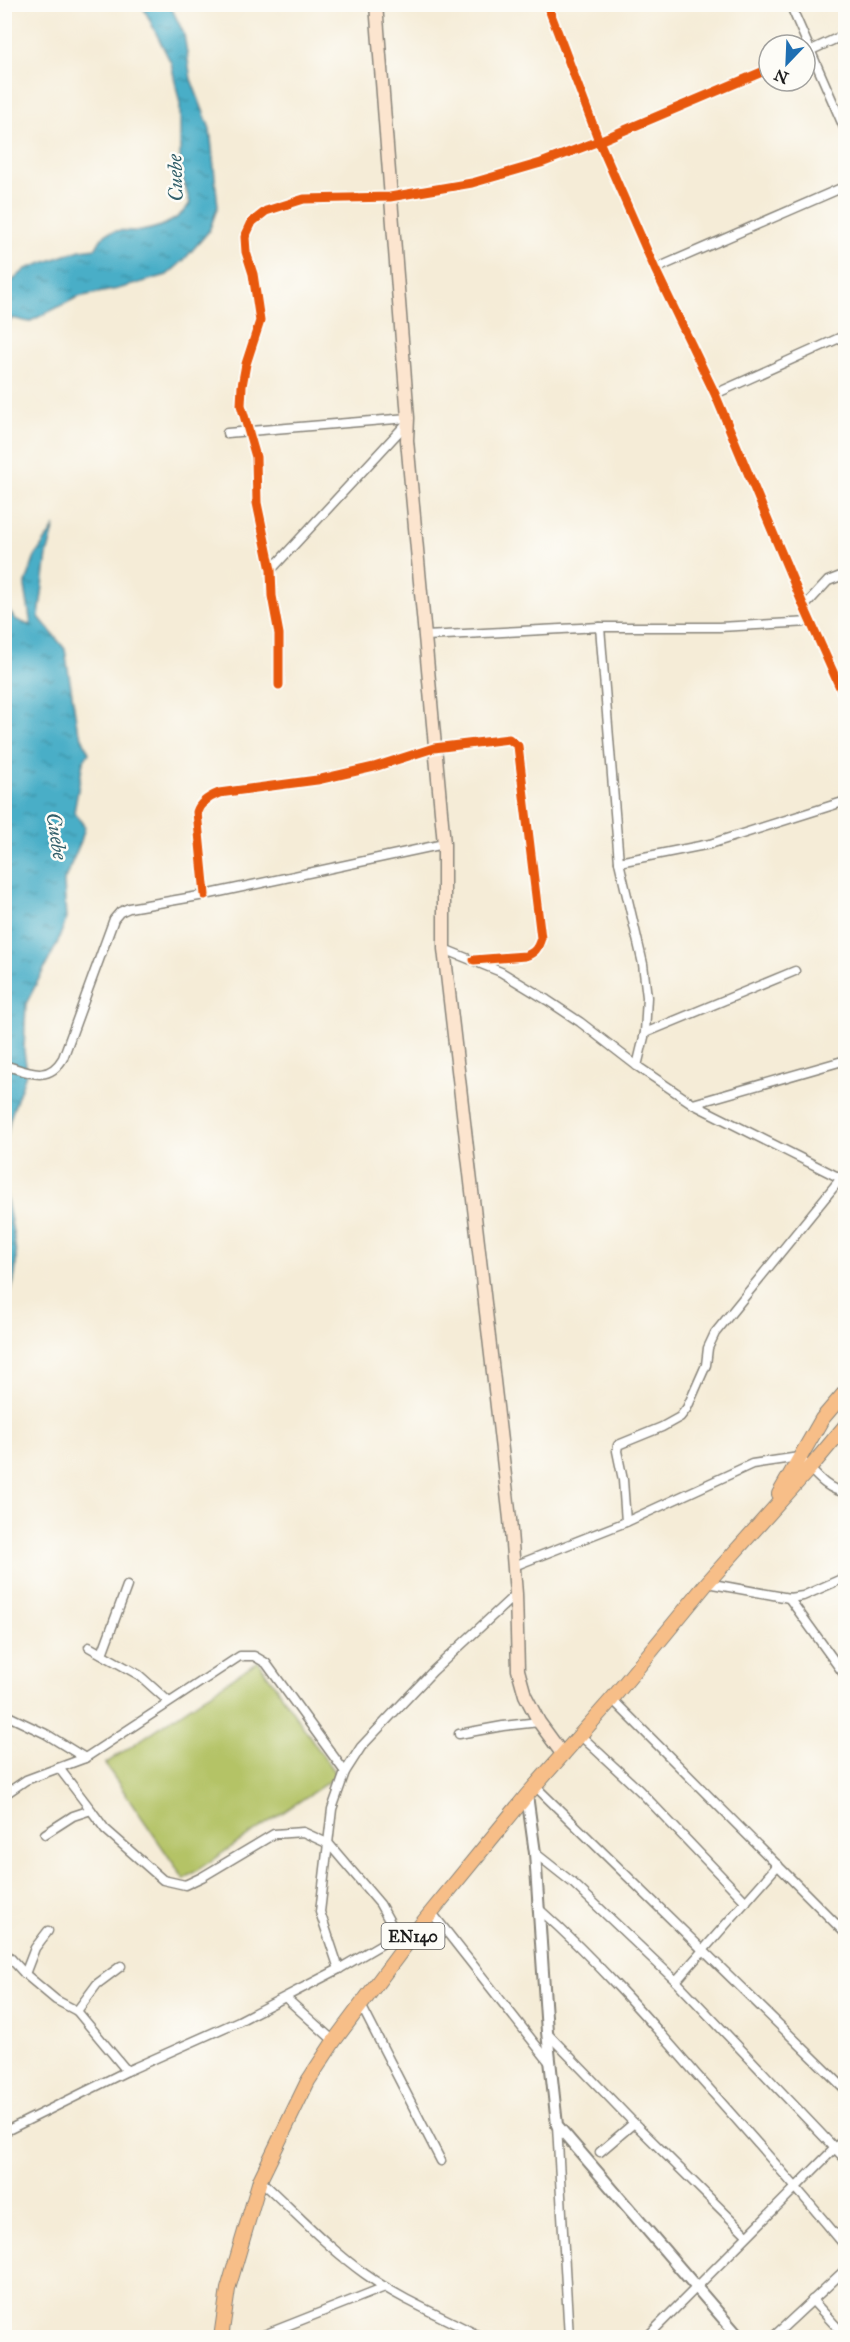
<svg xmlns="http://www.w3.org/2000/svg" width="850" height="2342" font-family="'IM FELL Great Primer',serif">
<style>
.grass{fill:#b4c366;stroke:#687041;stroke-width:1.5}
.water{fill:url(#water-ripples);stroke:#326572;stroke-width:1.5}
.lines{fill:none;stroke-linecap:round;stroke-linejoin:round}
.minor-casing{stroke:#88847a;stroke-width:11}
.tertiary-casing{stroke:#88847a;stroke-width:14}
.secondary-casing{stroke:#88847a;stroke-width:15}
.primary-casing{stroke:#88847a;stroke-width:16}
.minor{stroke:#fff;stroke-width:8}
.tertiary{stroke:#fff;stroke-width:10}
.secondary{stroke:#fce5cf;stroke-width:12}
.primary{stroke:#f7be88;stroke-width:14}
.cycleway-casing{stroke:#fdfcf7;stroke-width:13}
.cycleway{stroke:#e8590c;stroke-width:9}
.labels{text-anchor:middle;dominant-baseline:central;stroke-width:5;stroke-linejoin:round;paint-order:stroke}
.shield{fill:#fdfcf7;stroke:#605f5e;stroke-width:1.5}
.shield-label{font-size:16px;font-weight:bold;fill:#1c1c1c}
.water-label{font-size:20px;font-style:italic;fill:#305e69;stroke:#fdfcf7}
</style>
<defs>
<pattern id="water-ripples" width="26" height="14" patternUnits="userSpaceOnUse" patternTransform="scale(1.5)"><rect width="26" height="14" fill="#48aec7"/><path d="M2 4q2-2 4 0t4 0M15 11q2-2 4 0t4 0" fill="none" stroke="#3b8da1"/></pattern>
</defs>
<rect width="100%" height="100%" fill="#fdfcf7"/>
<filter id="ink" filterUnits="userSpaceOnUse"><feTurbulence type="fractalNoise" baseFrequency=".0167" numOctaves="2"/><feDisplacementMap in="SourceGraphic" scale="12" xChannelSelector="R" yChannelSelector="G"/><feConvolveMatrix kernelMatrix="1 2 1 2 8 2 1 2 1" color-interpolation-filters="sRGB"/></filter>
<filter id="wash" filterUnits="userSpaceOnUse"><feTurbulence type="fractalNoise" baseFrequency=".008" numOctaves="4" result="noise"/><feDisplacementMap in="SourceGraphic" scale="24" xChannelSelector="R" yChannelSelector="G"/><feGaussianBlur stdDeviation="1.35" result="paint"/><feColorMatrix in="noise" values="0 0 0 0 0 0 0 0 0 0 0 0 0 0 0 0 0 1.4 0 .05"/><feComposite in="paint" operator="in"/></filter>
<g filter="url(#wash)">
<rect width="100%" height="100%" fill="#f5ecd7"/>
<!-- grass -->
<polygon class="grass" points="258,1661 337,1776 184,1879 105,1764"/>
<!-- water -->
<g class="water">
<path d="M 142,5 L 170,5 L 184,34 L 191,79 L 210,129 L 218,206 L 209,231 L 183,261 L 167,275 L 118,289 L 78,297 L 29,322 L 12,318 L 5,329 L 5,287 L 26,269 L 80,250 L 96,248 C 100,242 101,236 108,233 C 120,228 129,232 141,231 C 160,228 180,220 190,203 L 183,179 L 180,161 L 180,104 L 171,63 Z"/>
<polygon points="55,526 47,555 39,617 65,649 77,726 89,753 83,762 74,812 85,827 81,841 64,881 66,920 57,944 26,1004 24,1051 27,1071 10,1119 5,1147 4,937 9,920 4,898 5,605 15,619 31,626 25,586 35,556"/>
<path d="M 4,1177 C 7,1223 29,1261 5,1305 Z"/>
</g>
</g>
<g filter="url(#ink)">
<g class="lines">
<defs>
<g id="minor">
<polyline points="547,4 599,141 655,269 715,394 804,607 846,701"/>
<polyline points="790,4 846,132"/>
<polyline points="805,53 846,34"/>
<polyline points="655,269 846,186"/>
<polyline points="715,394 846,335"/>
<polyline points="227,433 408,418"/>
<polyline points="271,570 407,423"/>
<polyline points="804,607 828,581 846,574"/>
<polyline points="600,627 619,862 643,964 647,997 645,1033 637,1066"/>
<polyline points="426,636 600,627 719,627 810,622"/>
<polyline points="279,685 279,634 272,596 271,570 257,503 256,457 241,405 242,386 246,364 260,321 253,274 246,252 245,237 252,222 266,211 304,199 390,197 472,183 541,163 599,141 769,69"/>
<polyline points="619,862 710,844 846,801"/>
<path d="M 205,895 L 197,812 C 200,802 209,797 219,793 L 317,780 L 374,767 L 434,748 L 509,739 L 518,746 L 541,938 C 538,948 535,953 525,956 L 474,960"/>
<polyline points="444,949 501,972 547,1000 580,1022 637,1066 693,1104 846,1060"/>
<polyline points="645,1033 795,971"/>
<path d="M 4,1065 C 28,1072 48,1084 63,1058 L 114,919 L 120,912 L 129,908 L 205,895 L 444,844"/>
<polyline points="693,1104 846,1181"/>
<polyline points="626,1522 623,1480 617,1451 618,1445 662,1427 680,1417 687,1408 706,1365 708,1348 715,1333 846,1172"/>
<path d="M 514,1566 L 626,1522 L 752,1464 L 799,1457 C 812,1470 826,1491 846,1492"/>
<polyline points="707,1583 789,1598 803,1596 846,1577"/>
<polyline points="789,1598 846,1677"/>
<polyline points="89,1647 139,1675 168,1701"/>
<polyline points="102,1654 127,1586"/>
<polyline points="612,1699 846,1934"/>
<polyline points="4,1714 46,1734 85,1758 26,1780 4,1795"/>
<polyline points="459,1734 503,1726 539,1722"/>
<polyline points="580,1735 640,1791 746,1902"/>
<polyline points="85,1758 240,1656 254,1656 266,1663 345,1772"/>
<polyline points="59,1768 91,1810"/>
<polyline points="535,1786 846,2090"/>
<polyline points="45,1834 73,1816 91,1810 105,1829 163,1880 185,1885 202,1877 274,1834 303,1832 329,1844 380,1904 397,1935"/>
<polyline points="535,1853 573,1883 676,1981 846,2160"/>
<path d="M 539,1909 C 596,1960 646,2016 696,2074 C 747,2131 797,2188 846,2247"/>
<polyline points="432,1913 550,2063"/>
<polyline points="4,1951 25,1974 56,2000 77,2011 127,2071"/>
<polyline points="339,1969 320,1912 332,1809 345,1772 361,1747 433,1671 516,1594"/>
<polyline points="25,1974 35,1948 48,1931"/>
<polyline points="676,1981 778,1865"/>
<polyline points="286,1998 334,2041"/>
<polyline points="362,2007 441,2161"/>
<polyline points="77,2011 97,1984 121,1966"/>
<polyline points="547,2033 634,2123 747,2235"/>
<polyline points="557,2125 569,2338"/>
<polyline points="4,2132 127,2071 239,2021 339,1969 397,1935 416,1927"/>
<polyline points="600,2152 634,2123"/>
<path d="M 260,2180 C 294,2211 327,2247 365,2274 C 401,2300 444,2317 483,2338"/>
<polyline points="812,2300 846,2337"/>
<polyline points="256,2338 385,2287"/>
<polyline points="646,2338 846,2137"/>
<polyline points="772,2338 846,2269"/>
</g>
<polyline id="tertiary" points="527,1795 535,1853 547,2032 557,2125 740,2338"/>
<polyline id="secondary" points="376,4 408,418 407,440 444,844 444,949 510,1519 516,1594 518,1670 525,1695 539,1722 563,1755"/>
<g id="primary">
<polyline points="779,1494 822,1419 846,1391"/>
<polyline points="221,2338 228,2289 260,2180 308,2081 334,2041 420,1926 527,1795 612,1699 707,1583 810,1468 846,1425"/>
</g>
</defs>
<!-- minor casing -->
<use href="#minor" class="minor-casing"/>
<!-- tertiary casing -->
<use href="#tertiary" class="tertiary-casing"/>
<!-- secondary casing -->
<use href="#secondary" class="secondary-casing"/>
<!-- primary casing -->
<use href="#primary" class="primary-casing"/>
<!-- minor -->
<use href="#minor" class="minor"/>
<!-- tertiary -->
<use href="#tertiary" class="tertiary"/>
<!-- secondary -->
<use href="#secondary" class="secondary"/>
<!-- primary -->
<use href="#primary" class="primary"/>
<defs>
<g id="cycleway">
<polyline points="547,4 599,141 655,269 715,394 804,607 846,701"/>
<polyline points="279,685 279,634 272,596 271,570 257,503 256,457 241,405 242,386 246,364 260,321 253,274 246,252 245,237 252,222 266,211 304,199 390,197 472,183 541,163 599,141 769,69"/>
<path d="M 205,895 L 197,812 C 200,802 209,797 219,793 L 317,780 L 374,767 L 434,748 L 509,739 L 518,746 L 541,938 C 538,948 535,953 525,956 L 474,960"/>
</g>
</defs>
<!-- cycleway casing -->
<use href="#cycleway" class="cycleway-casing"/>
<!-- cycleway -->
<use href="#cycleway" class="cycleway"/>
</g>
</g>
<g class="labels">
<!-- shield labels -->
<rect class="shield" x="381.5" y="1923" width="63" height="26" rx="4.5"/>
<g class="shield-label">
<text x="413" y="1936">EN140</text>
</g>
<!-- water labels -->
<g class="water-label">
<text transform="translate(175 178) rotate(-92)">Cuebe</text>
<text transform="translate(57 836) rotate(81)">Cuebe</text>
</g>
</g>
<!-- margin -->
<rect width="850" height="2342" fill="none" stroke="#fdfcf7" stroke-width="24"/>
<!-- north arrow -->
<g transform="translate(787 63) rotate(203)"><circle r="28" fill="#fdfcf7" stroke="#a3a29f" stroke-width="1.5"/>
<path d="M0-4.5L10 22L0 15L-10 22Z" fill="#1f6fb2"/>
<text y="-9" font-size="16" font-weight="bold" text-anchor="middle" fill="#1c1c1c">N</text>
</g>
</svg>
